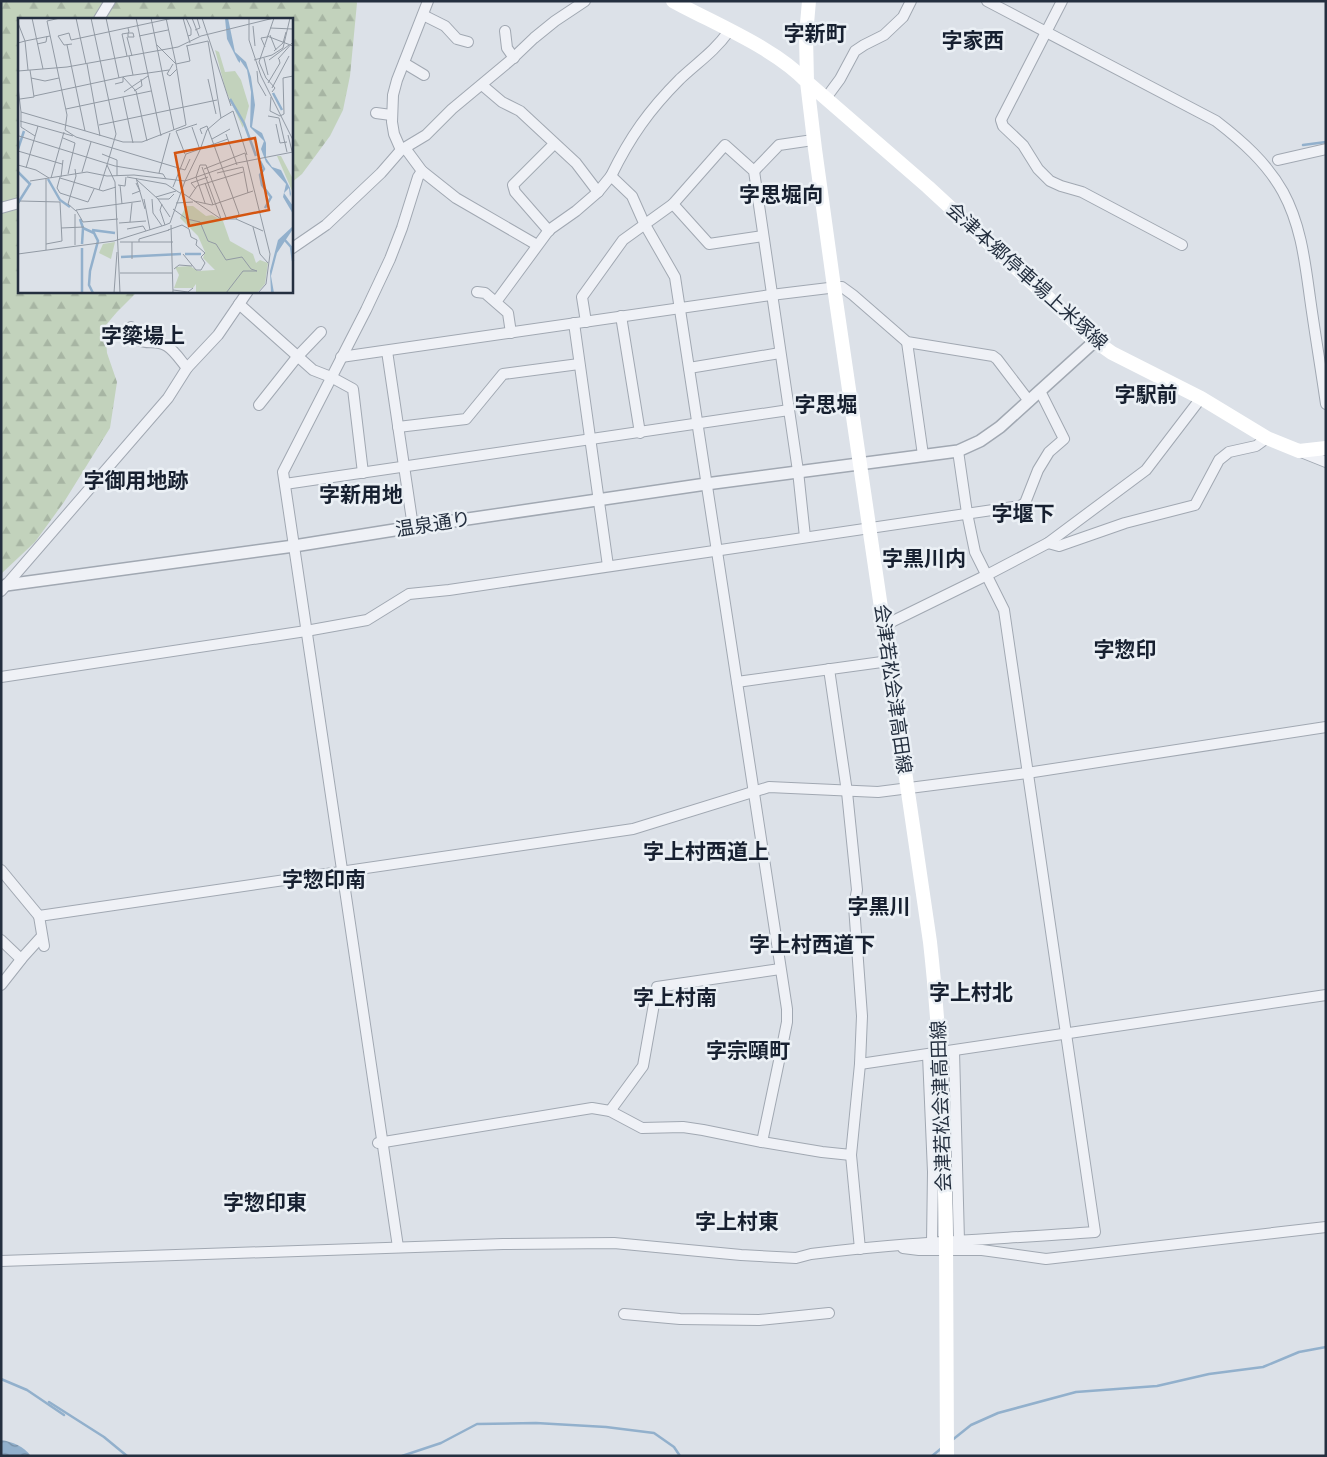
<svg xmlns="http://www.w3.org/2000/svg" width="1327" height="1457" font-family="Figtree,'Noto Sans JP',sans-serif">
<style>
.forest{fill:url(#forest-firs)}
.water{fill:url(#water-waves)}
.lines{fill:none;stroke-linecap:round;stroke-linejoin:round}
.stream{stroke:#92b0cc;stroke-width:2.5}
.minor-casing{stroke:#a1a8b2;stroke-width:12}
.tertiary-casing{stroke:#a1a8b2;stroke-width:14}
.minor{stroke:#eff1f6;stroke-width:10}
.tertiary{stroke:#eff1f6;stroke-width:11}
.secondary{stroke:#fff;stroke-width:14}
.secondary-bridge{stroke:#fff;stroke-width:14}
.labels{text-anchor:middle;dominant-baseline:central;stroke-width:5;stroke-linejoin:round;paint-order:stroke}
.street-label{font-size:19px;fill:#242f3f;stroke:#ebf0f5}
.quarter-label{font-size:21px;font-weight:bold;fill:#172030;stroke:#ebf0f5}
.inset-river{fill:none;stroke:#92b0cc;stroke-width:2.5}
.inset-road{fill:none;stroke:#929aa4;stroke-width:1}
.view{fill:#d45511;fill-opacity:0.15;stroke:#d45511;stroke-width:2.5}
.inset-edge{fill:none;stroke:#242f3f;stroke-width:2.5}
</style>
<defs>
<pattern id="forest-firs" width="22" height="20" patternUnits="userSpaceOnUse" patternTransform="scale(1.25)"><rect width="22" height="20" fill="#c2d2bc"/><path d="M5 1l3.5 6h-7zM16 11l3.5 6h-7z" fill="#a7b5a3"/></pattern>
<pattern id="water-waves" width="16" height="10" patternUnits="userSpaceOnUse" patternTransform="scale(1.25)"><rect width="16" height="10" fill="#92b0cc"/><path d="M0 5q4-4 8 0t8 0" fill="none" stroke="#7790a7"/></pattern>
</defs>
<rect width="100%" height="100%" fill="#dce1e8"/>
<!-- forest -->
<polygon class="forest" points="1,1 356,1 357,3 350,76 343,110 330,136 302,174 291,183 291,19 19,19 19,291 138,291 117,312 105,326 107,353 117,382 110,428 64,502 35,542 1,574"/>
<!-- water -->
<path class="water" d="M 1,1440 C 13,1442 23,1446 31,1456 L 1,1456 Z"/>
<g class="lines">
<!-- stream -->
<g class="stream">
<polyline points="1303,145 1326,142"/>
<polyline points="1,1379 27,1390 64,1415"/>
<polyline points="49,1402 104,1437 127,1456"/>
<polyline points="951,1441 971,1425 998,1413 1076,1392 1157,1386 1209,1374 1263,1367 1299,1352 1326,1347"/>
<polyline points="402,1456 441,1443 477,1424 536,1423 606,1427 654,1433 674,1447 680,1456"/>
<polyline points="932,1456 943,1447"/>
</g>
<defs>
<g id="minor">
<path d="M 987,1 L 1216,121 C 1242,141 1267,163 1283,192 C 1301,225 1305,262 1310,298 C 1315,334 1321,369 1326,404"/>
<polyline points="1062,1 1001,120 1003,126 1023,145 1038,169 1050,181 1061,186 1082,192 1182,245"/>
<polyline points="423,15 445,26 457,39 468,42"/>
<polyline points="99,19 110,1"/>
<polyline points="505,31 507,48 514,58"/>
<polyline points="404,63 424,75"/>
<polyline points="482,85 502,102 520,111 576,163 598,192 611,176 632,196 644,223 675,277 787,1009 787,1022 783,1042 762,1142"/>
<polyline points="826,98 840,79 855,51 864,45 884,35 903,17 911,1"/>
<polyline points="376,113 391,115"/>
<polyline points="405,148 422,171 456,198 537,245"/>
<polyline points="401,150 394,134 392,122 393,95 397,80 428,1"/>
<polyline points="1278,160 1326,149"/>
<polyline points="754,171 779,145 813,140"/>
<path d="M 611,176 C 630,137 649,110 680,79 C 698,62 714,52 729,31"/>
<polyline points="673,204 709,244 763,236"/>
<polyline points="1,208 19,203"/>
<polyline points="549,231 515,192 513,185 554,144"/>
<polyline points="291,249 326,225 381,173 401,150 426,135 452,109 512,59 534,38 555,21 585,1"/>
<polyline points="477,292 485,293 508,313 511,333"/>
<polyline points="496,302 549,230 576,211 598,192"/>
<polyline points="239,304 313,370 331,377 353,389 363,473"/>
<polyline points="621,316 640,433"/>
<polyline points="586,322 582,297 623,240 673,204 725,145 754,171 798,471 805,537"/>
<polyline points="574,323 608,566"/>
<path d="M 131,327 C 138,351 152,337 167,346 C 175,351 181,361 187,368"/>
<polyline points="907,342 923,455"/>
<polyline points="387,351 413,527"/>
<polyline points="341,357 771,295 837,287 842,287 853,295 907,342 993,356 997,359 1029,401"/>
<polyline points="689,368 780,353"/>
<polyline points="259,405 297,357 321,332"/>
<polyline points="398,427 466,419 503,374 579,364"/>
<polyline points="1301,452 1326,462"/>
<polyline points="285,484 789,410"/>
<polyline points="1048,543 1059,546 1125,523 1195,505 1219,460 1229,452 1256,446 1267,438"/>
<polyline points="1,591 168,398 187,368 218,335 248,291"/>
<polyline points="883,626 987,575 1048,543 1146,470 1201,398"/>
<polyline points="1,677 306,631 367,620 409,594 449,590 1020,506 1025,503 1038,470 1049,452 1064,439 1040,391"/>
<polyline points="737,682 889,661"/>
<polyline points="1,870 39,916 633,829 769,787 878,792 1027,773 1326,727"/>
<polyline points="39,916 44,946"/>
<polyline points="1,940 21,959"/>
<polyline points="1,985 23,957 42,936"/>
<polyline points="954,1051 959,1241"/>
<polyline points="928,1055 933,1172 932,1242"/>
<polyline points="860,1064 1326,995"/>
<polyline points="610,1111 643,1066 657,987 780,969"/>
<polyline points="378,1143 592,1108 610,1111 642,1128 683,1127 703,1130 762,1142 822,1152 851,1155 860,1064 862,1016 854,906 857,890 847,792 829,669"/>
<polyline points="851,1155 860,1249"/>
<polyline points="398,1247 283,472 366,310 390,259 402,228 418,177 422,171"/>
<polyline points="903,1248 919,1250 982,1250 1046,1259 1326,1227"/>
<path d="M 1,1261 L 503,1244 L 614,1243 L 741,1255 L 796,1258 L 811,1254 C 905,1242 1000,1239 1095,1232 L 1004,610 L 975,552 L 967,513 L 958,451"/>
<polyline points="624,1314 680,1319 759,1320 829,1313"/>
</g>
<polyline id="tertiary" points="6,585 294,546 413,527 706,484 958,451 980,441 1000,427 1095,341"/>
</defs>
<!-- minor casing -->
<use href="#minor" class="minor-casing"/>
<!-- tertiary casing -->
<use href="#tertiary" class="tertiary-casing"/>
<!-- minor -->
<use href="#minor" class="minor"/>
<!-- tertiary -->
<use href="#tertiary" class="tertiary"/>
<!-- secondary -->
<g class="secondary">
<path d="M 673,1 C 715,24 775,48 807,82 L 815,149 L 834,287 L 930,942 C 941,1040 944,1138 946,1236"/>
<polyline points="809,1 806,35 807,82 928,187 1095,341 1112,353 1201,398 1267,438 1299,451 1326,448"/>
</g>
<!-- secondary-bridge -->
<polyline class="secondary-bridge" points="946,1236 947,1456"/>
</g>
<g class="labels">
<!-- street labels -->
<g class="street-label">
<text transform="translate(1027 276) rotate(42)">会津本郷停車場上米塚線</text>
<text transform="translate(433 524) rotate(-9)">温泉通り</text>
<text transform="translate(893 689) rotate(82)">会津若松会津高田線</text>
<text transform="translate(941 1106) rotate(-92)">会津若松会津高田線</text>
</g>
<!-- quarter labels -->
<g class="quarter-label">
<text x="815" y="33">字新町</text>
<text x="973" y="40">字家西</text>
<text x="781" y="194">字思堀向</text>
<text x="143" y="335">字簗場上</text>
<text x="1146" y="394">字駅前</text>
<text x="826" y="404">字思堀</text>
<text x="136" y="480">字御用地跡</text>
<text x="361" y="494">字新用地</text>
<text x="1023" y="513">字堰下</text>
<text x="924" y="558">字黒川内</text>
<text x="1125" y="649">字惣印</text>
<text x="706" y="851">字上村西道上</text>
<text x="324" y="879">字惣印南</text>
<text x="879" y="906">字黒川</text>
<text x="812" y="944">字上村西道下</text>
<text x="971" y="992">字上村北</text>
<text x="675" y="997">字上村南</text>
<text x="748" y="1050">字宗頤町</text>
<text x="265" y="1202">字惣印東</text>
<text x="737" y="1221">字上村東</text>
</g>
</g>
<!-- overview -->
<g transform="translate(18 18)">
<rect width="275" height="275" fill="#dce1e8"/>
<path d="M 197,32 L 201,34 L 207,54 L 217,53 L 223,62 L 231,88 L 225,110 L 208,73 Z" fill="#c2d2bc"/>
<path d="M 168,188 L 175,188 L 188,198 L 194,197 L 205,203 L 212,223 L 235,236 L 238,245 L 242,242 L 250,245 L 247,266 L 239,275 L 178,275 L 178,266 L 175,270 L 156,270 L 161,257 L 157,249 L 172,248 L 180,253 L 197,252 L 185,240 L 187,234 L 180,218 L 162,200 ZM 97,224 L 93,241 L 81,235 L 85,226 Z" fill="#c2d2bc"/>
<path d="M 259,138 L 263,138 L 275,161 L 275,175 Z" fill="#c2d2bc"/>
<path d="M 207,0 L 210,0 L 217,34 L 228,44 L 233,59 L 237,87 L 234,109 L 244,115 L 248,125 L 248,140 L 254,149 L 263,152 L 272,170 L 273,176 L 272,179 L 271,170 L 266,175 L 275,188 L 275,211 L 259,235 L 253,258 L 256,275 L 253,275 L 252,253 L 260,222 L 274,209 L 275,196 L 265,179 L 268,166 L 248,144 L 243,131 L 246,123 L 232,109 L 233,74 L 229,52 L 222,42 L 222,45 L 220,43 L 209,21 Z" fill="#92b0cc"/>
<path class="inset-river" d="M 255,75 L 264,92M 212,81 L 226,105 L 238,138M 0,131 L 6,113M 242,143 L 246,151 L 242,157 L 244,167 L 253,179 L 247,190M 0,154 L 12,166 L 0,185M 30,161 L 42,182 L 52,189M 62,201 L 65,210 L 76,215 L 80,223 L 72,253 L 71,267 L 75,275M 74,212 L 97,215M 266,221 L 273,229 L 275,243M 64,226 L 65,210M 167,236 L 183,236M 103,239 L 163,236M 64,275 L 64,230"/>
<path class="inset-road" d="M 14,0 L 25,51M 42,0 L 29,3 L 49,97 L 47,112 L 58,119 L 167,152 L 172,141M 58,0 L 68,46M 73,0 L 98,116 L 89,147 L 97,164 L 102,275M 88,0 L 101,60M 118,0 L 143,118M 133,0 L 156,112M 165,0 L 172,25M 168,0 L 173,11 L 173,17 L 170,18M 174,0 L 181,18M 184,0 L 213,88M 231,0 L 231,22 L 243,58 L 275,122M 0,5 L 7,23 L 32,18M 235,8 L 237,28M 252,10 L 275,11M 177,12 L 182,10 L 179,0M 252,17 L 258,32M 121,18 L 150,12M 249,18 L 275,28M 109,19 L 114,38M 0,25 L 7,23 L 10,52M 19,26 L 28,24 L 29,18M 54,26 L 46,27 L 40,18 L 51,15 L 53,22 L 155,0M 138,26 L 158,46 L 148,0M 49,27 L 67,113M 168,28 L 190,23 L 203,100 L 189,112 L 182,132M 247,29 L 243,20 L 249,19M 256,33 L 265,25 L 268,14M 109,38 L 104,16 L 110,15 L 115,15 L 116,19 L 110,19 L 110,15 L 111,14 L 110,10M 111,38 L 115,57M 246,40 L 250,57M 260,41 L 275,24M 236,42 L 254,37 L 265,30 L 272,0M 251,42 L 271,27M 69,46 L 82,118M 155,46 L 149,56 L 152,58 L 159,51M 0,53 L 49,49 L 160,29 L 183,18 L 256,0M 239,53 L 240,64 L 248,78M 13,60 L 27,63 L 41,60M 190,61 L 198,96M 250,65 L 262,45 L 261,41M 97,66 L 105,64 L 105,59 L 118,73 L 129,123M 0,69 L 3,94 L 105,124 L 124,124 L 168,107 L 158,46 L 172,43 L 169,28M 254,70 L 271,38M 116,73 L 124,68 L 123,61M 106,74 L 130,58M 254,74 L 257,70 L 248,60 L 241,44 L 256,0M 16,78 L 109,58 L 151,52M 105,79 L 115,125M 253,79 L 252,93 L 262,98 L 266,96 L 265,60 L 275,58M 2,81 L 16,79 L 12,52M 48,91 L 133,73M 3,94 L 3,109 L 17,118M 250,98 L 261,100 L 269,134M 203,100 L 215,93 L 229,137M 2,103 L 55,118M 258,106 L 262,125 L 269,124M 81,107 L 199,82M 184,116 L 182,111 L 189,108 L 221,196 L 218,201M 208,116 L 219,147M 270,117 L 275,137M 1,118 L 97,148 L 145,156 L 148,161M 45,120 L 57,125 L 50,156M 194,121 L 212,111M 0,133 L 44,146M 84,136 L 99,142 L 99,158M 167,136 L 158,113 L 179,106M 0,147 L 18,152 L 31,160M 182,147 L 188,147 L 209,202M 182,147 L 178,159 L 187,185M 184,149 L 203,201M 8,150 L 20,108M 57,151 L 58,158 L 50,186 L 58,193M 186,151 L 227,135 L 252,236 L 248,266 L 240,275M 64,154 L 73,124M 141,155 L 152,115M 199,155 L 225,149 L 230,175M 42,159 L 39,170 L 42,175 L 70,184 L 76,171M 43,159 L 45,142M 109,159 L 148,166 L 162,175M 33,160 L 46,114M 42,160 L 85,173 L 98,169M 118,160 L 127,191M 119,162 L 140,181 L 152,199M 12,163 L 69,154 L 89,158 L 116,157 L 167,163 L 182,132 L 174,109M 187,165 L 195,187M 100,167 L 107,168 L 108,159M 102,167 L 104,186M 155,169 L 168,136 L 210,121M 178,171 L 173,165 L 190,159M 81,172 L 89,147M 163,174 L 203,201 L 218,201 L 245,213M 114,176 L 122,173 L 118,165M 138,179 L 158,173M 171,180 L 179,168 L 225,154M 126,181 L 132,212M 134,181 L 135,195 L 144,208M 140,181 L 151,181 L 156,176M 2,183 L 42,184 L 44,223 L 28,226M 176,183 L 194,187 L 235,173M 158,185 L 175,184M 144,186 L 142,192 L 147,207M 155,191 L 169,201 L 182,204 L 190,223 L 198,226 L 208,242 L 224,239 L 233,251 L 239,253 L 225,253 L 208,275M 57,196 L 57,227M 100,201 L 65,204 L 58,192 L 123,183M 112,204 L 114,185M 101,205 L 128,203M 153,207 L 155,275M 235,209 L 242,236 L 250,245M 43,210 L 66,209M 109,211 L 125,208 L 128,213M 150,212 L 164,207 L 171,211 L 173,219 L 179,222 L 178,227 L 187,235 L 183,239 L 187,245 L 183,252 L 178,252 L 165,236M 102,224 L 155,224M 121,224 L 121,221 L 151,212M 28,232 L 28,161M 0,236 L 96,223 L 147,207 L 152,205 L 167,163 L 219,145 L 275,134M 114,241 L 114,224M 156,251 L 161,247 L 174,248M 102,255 L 154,255M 155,272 L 170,274 L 175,270M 96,275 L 99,234"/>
<path class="view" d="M 237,120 L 251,192 L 171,208 L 157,135 Z"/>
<rect width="275" height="275" class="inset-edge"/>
</g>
<!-- border -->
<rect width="1327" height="1457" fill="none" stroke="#242f3f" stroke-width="5"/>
</svg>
